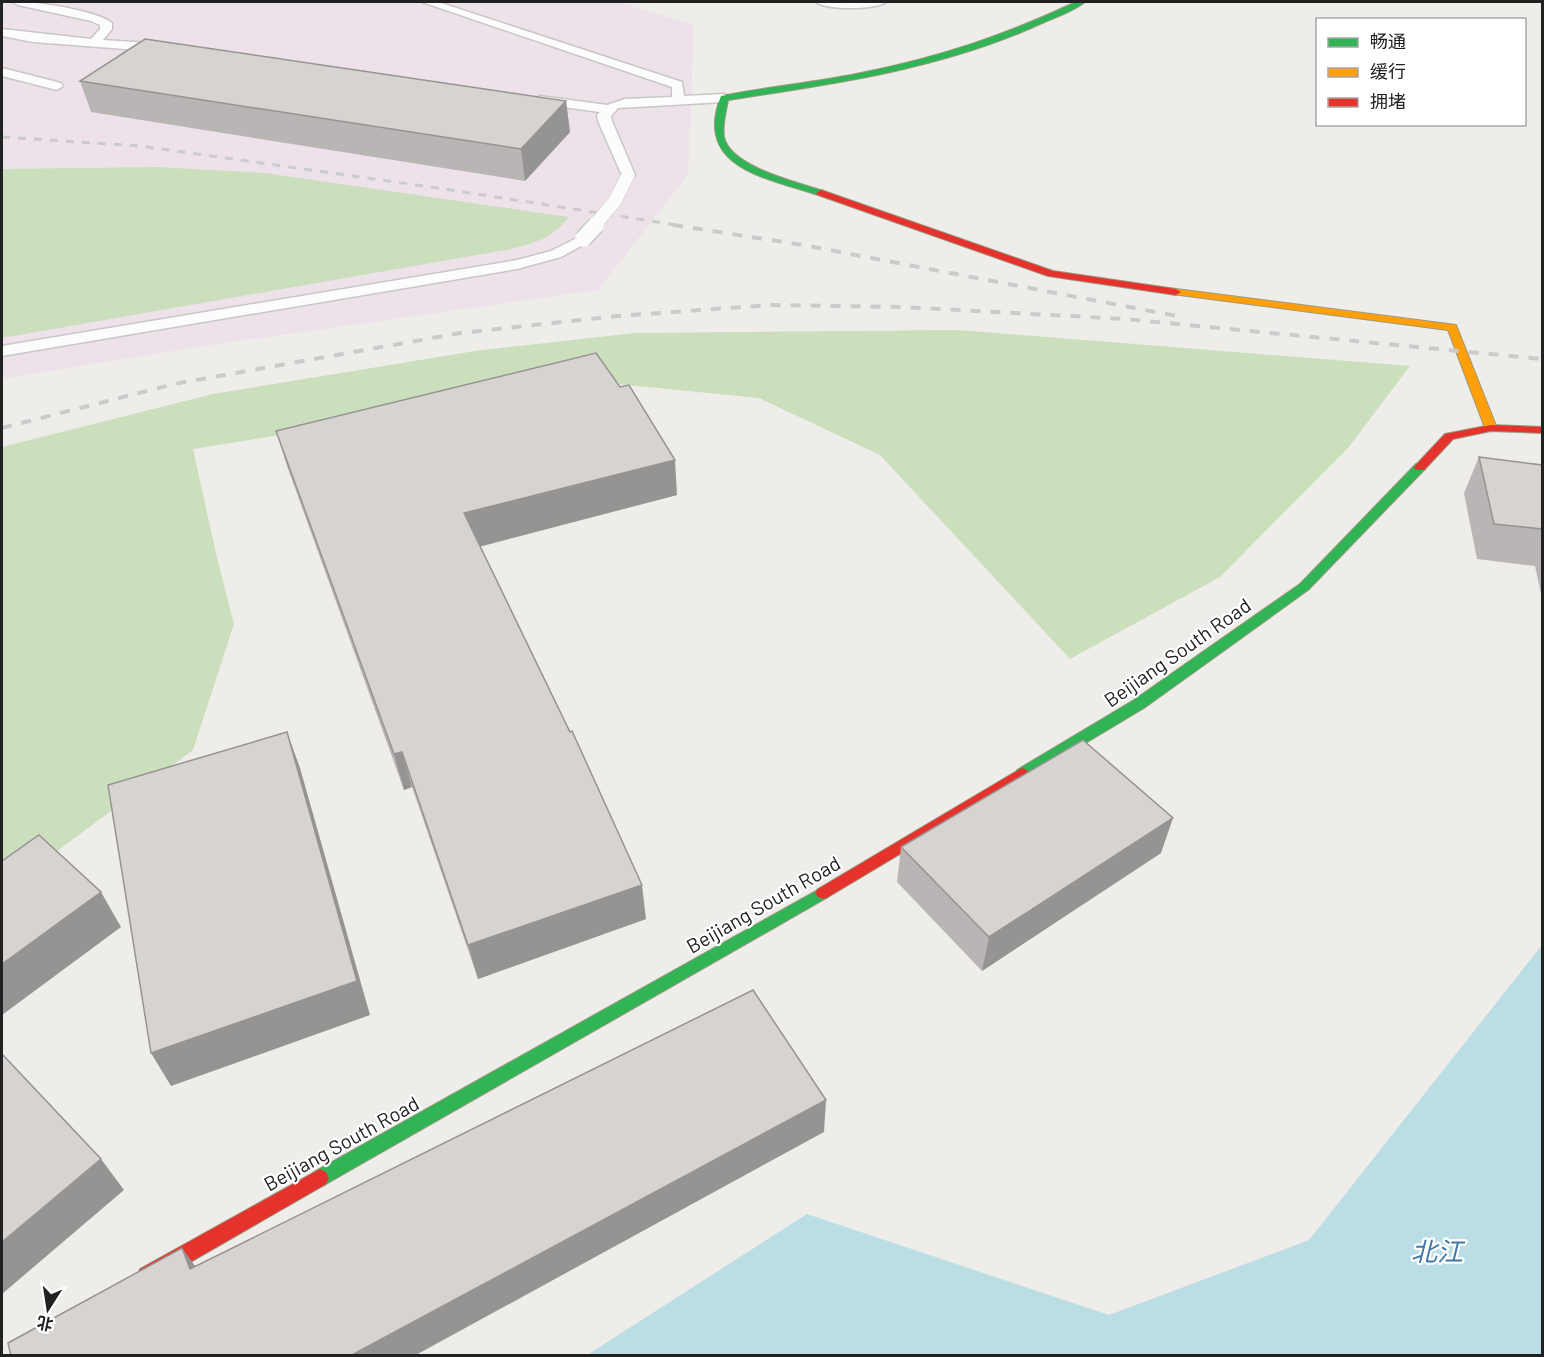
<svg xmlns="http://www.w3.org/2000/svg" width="1544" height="1357" font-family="Barlow,'Noto Sans SC',sans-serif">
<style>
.industrial{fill:#ede2e9}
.forest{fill:#cbdfbd}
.water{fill:#bbdee4}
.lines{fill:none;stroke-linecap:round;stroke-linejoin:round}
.lane-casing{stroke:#c8c7c6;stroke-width:3}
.fast-casing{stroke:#9a9a80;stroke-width:2}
.slow-casing{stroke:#9a9a80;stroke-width:2}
.jam-casing{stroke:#9a9a80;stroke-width:2}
.lane{fill:#fdfcfc;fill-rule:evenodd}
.fast{fill:#30b455;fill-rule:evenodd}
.slow{fill:#ff9f0a;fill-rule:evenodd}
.jam{fill:#e5322d;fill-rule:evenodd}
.rail-far1{stroke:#cbcbcb;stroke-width:3;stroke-dasharray:8 8;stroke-linecap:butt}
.rail{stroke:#cbcbcb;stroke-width:4;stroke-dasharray:10 10;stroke-linecap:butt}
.lane-bridge-far1-casing{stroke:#c8c7c6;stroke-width:14;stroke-linecap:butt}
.lane-bridge-casing{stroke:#c8c7c6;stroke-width:19;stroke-linecap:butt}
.lane-bridge-far1{stroke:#fdfcfc;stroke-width:13}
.lane-bridge{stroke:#fdfcfc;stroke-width:16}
.wall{fill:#b8b5b4}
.shaded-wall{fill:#969492}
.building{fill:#d6d3d1;stroke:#969492;stroke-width:1.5}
.labels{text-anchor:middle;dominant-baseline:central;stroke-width:4.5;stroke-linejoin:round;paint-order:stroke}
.street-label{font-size:20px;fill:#212121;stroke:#fff}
.near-water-label{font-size:26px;font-style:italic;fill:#4079a9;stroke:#fff}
</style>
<rect width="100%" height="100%" fill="#efedea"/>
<!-- industrial -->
<polygon class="industrial" points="2,2 618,2 694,25 688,175 598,290 204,346 2,379"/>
<!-- forest -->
<g class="forest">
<path d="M 157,167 L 265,173 L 569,217 C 551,239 537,242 511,249 L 2,338 L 2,169 Z"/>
<polygon points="958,330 1410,366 1348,448 1220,577 1070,659 880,455 759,398 607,383 193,449 217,558 234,624 193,750 2,892 2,447 213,394 475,351 635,333"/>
</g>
<!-- water -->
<polygon class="water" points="1542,945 1542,1355 587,1355 807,1214 1109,1315 1309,1240"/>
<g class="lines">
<defs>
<g id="lane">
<path d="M 12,2 C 30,0 99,11 112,23 L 112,29 L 103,40 L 164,44 L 170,48 L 164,52 L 33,42 L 2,36 L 2,29 L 91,39 L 100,29 L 100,25 L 91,21 L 18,5 Z"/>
<polygon points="422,2 438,2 682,82 684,96 724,94 730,98 724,102 618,108 611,116 612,121 635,175 633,178 623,178 598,121 597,115 600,112 540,104 534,100 540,96 607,105 625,99 672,97 672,87"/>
<path d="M 816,2 L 886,2 C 875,10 826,10 816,2 Z"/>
<polygon points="2,68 61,83 63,86 57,90 2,76"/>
<polygon points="583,235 590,239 588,242 561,257 517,269 2,356 2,346 517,260 551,251"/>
</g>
<g id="fast">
<path d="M 1076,2 L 1085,2 C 1072,12 1054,18 1040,24 C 942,69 833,84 728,100 C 726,112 722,125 724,137 C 730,167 799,183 824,191 L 824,195 L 818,195 C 767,178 693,168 721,96 C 766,87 811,83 856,74 C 937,58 1001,37 1076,2 Z"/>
<polygon points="1420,463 1424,464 1426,467 1424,470 1308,590 1144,708 1027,778 1017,778 1015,774 1017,770 1134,700 1300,584 1416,464"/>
<polygon points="823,887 828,889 831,893 828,897 326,1184 320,1187 314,1184 311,1178 314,1172"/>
</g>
<polygon id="slow" points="1176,289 1456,325 1497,428 1491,431 1485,428 1448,330 1172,294 1172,290"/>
<g id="jam">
<polygon points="821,190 1053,271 1176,289 1181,292 1176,295 1048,276 818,195 816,193"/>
<polygon points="1491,425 1542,427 1542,433 1491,431 1453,439 1424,470 1416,470 1414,467 1445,434"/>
<polygon points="1022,768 1027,770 1029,774 1027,778 828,897 823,899 818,897 815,893 818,889"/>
<polygon points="320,1169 326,1172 329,1178 326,1184 154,1283 147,1285 140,1283 138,1276 140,1269"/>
</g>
</defs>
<!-- lane casing -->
<use href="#lane" class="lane-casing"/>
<!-- fast casing -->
<use href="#fast" class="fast-casing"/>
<!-- slow casing -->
<use href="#slow" class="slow-casing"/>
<!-- jam casing -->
<use href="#jam" class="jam-casing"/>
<!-- lane -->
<use href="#lane" class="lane"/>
<!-- fast -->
<use href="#fast" class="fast"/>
<!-- slow -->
<use href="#slow" class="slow"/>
<!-- jam -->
<use href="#jam" class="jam"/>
<!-- rail-far1 -->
<polyline class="rail-far1" points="2,137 141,146 438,188 683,226"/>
<!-- rail -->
<g class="rail">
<polyline points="673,225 803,245 1182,317"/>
<polyline points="2,428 174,384 460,333 618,316 771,305 903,307 1125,319 1542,359"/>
</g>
<defs>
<polyline id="lane-bridge-far1" points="594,226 615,201 628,175"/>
<polyline id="lane-bridge" points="583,239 596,225"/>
</defs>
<!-- lane-bridge-far1 casing -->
<use href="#lane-bridge-far1" class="lane-bridge-far1-casing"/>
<!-- lane-bridge casing -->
<use href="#lane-bridge" class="lane-bridge-casing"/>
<!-- lane-bridge-far1 -->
<use href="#lane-bridge-far1" class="lane-bridge-far1"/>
<!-- lane-bridge -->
<use href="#lane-bridge" class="lane-bridge"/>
</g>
<!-- wall -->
<g class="wall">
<polygon points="80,81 566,101 570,132 525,181 91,112"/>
<polygon points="276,431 677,495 480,546 646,919 478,979 412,787 404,790 287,466"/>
<polygon points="1479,457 1542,465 1542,598 1535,566 1477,559 1464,493"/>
<polygon points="901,847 1161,853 982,971 897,882"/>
</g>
<!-- shaded-wall -->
<g class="shaded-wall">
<polygon points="566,101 570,132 525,181 521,149"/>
<polygon points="675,460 677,495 471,549 464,513"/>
<polygon points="287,732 300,768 370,1015 171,1086 151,1053"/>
<polygon points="402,752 412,787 404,790 394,754"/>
<polygon points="1173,818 1161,853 982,971 989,937"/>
<polygon points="642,885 646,919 478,979 468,945"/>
<polygon points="101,892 121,927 2,1015 2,964"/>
<polygon points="826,1100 824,1132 414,1356 350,1356"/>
<polygon points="101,1159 124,1190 2,1294 2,1242"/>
<polygon points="182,1248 203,1277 190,1269"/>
</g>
<!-- building -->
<g class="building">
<polygon points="145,39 566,101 521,149 80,81"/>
<polygon points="596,353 620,387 629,385 675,460 464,513 570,732 572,731 642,885 468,945 402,752 394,754 276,431"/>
<polygon points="1479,457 1542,465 1542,529 1494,524"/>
<polygon points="287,732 357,981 151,1053 108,785"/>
<polygon points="1083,740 1173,818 989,937 901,847"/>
<polygon points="39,835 101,892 2,964 2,861"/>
<polygon points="753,990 826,1100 350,1356 11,1356 8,1343 182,1248 190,1269"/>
<polygon points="2,1054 101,1159 2,1242"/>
</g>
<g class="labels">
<!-- street labels -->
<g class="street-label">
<text transform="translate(1177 652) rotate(-35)">Beijiang South Road</text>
<text transform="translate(763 904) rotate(-30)">Beijiang South Road</text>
<text transform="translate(341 1143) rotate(-29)">Beijiang South Road</text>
</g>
<!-- near-water labels -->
<g class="near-water-label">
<text x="1437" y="1250">北江</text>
</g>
</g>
<!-- border -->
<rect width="1544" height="1357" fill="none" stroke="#212121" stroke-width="6"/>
<!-- legend -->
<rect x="1316" y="18" width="210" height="108" fill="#ffffff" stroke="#a6a6a6" stroke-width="1.5"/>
<rect x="1328" y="38" width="30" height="9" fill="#30b455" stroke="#a6a6a6" stroke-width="1.5"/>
<text x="1370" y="48" font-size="18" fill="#212121">畅通</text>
<rect x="1328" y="68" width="30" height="9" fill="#ff9f0a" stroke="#a6a6a6" stroke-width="1.5"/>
<text x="1370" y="78" font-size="18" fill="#212121">缓行</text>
<rect x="1328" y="98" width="30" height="9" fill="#e5322d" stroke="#a6a6a6" stroke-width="1.5"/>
<text x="1370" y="108" font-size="18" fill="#212121">拥堵</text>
<!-- north arrow -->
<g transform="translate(48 1309) rotate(192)" stroke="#ffffff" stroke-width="4.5" paint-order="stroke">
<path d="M0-4.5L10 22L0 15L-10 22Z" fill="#212121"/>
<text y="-9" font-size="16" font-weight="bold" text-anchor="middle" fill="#212121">北</text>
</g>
</svg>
